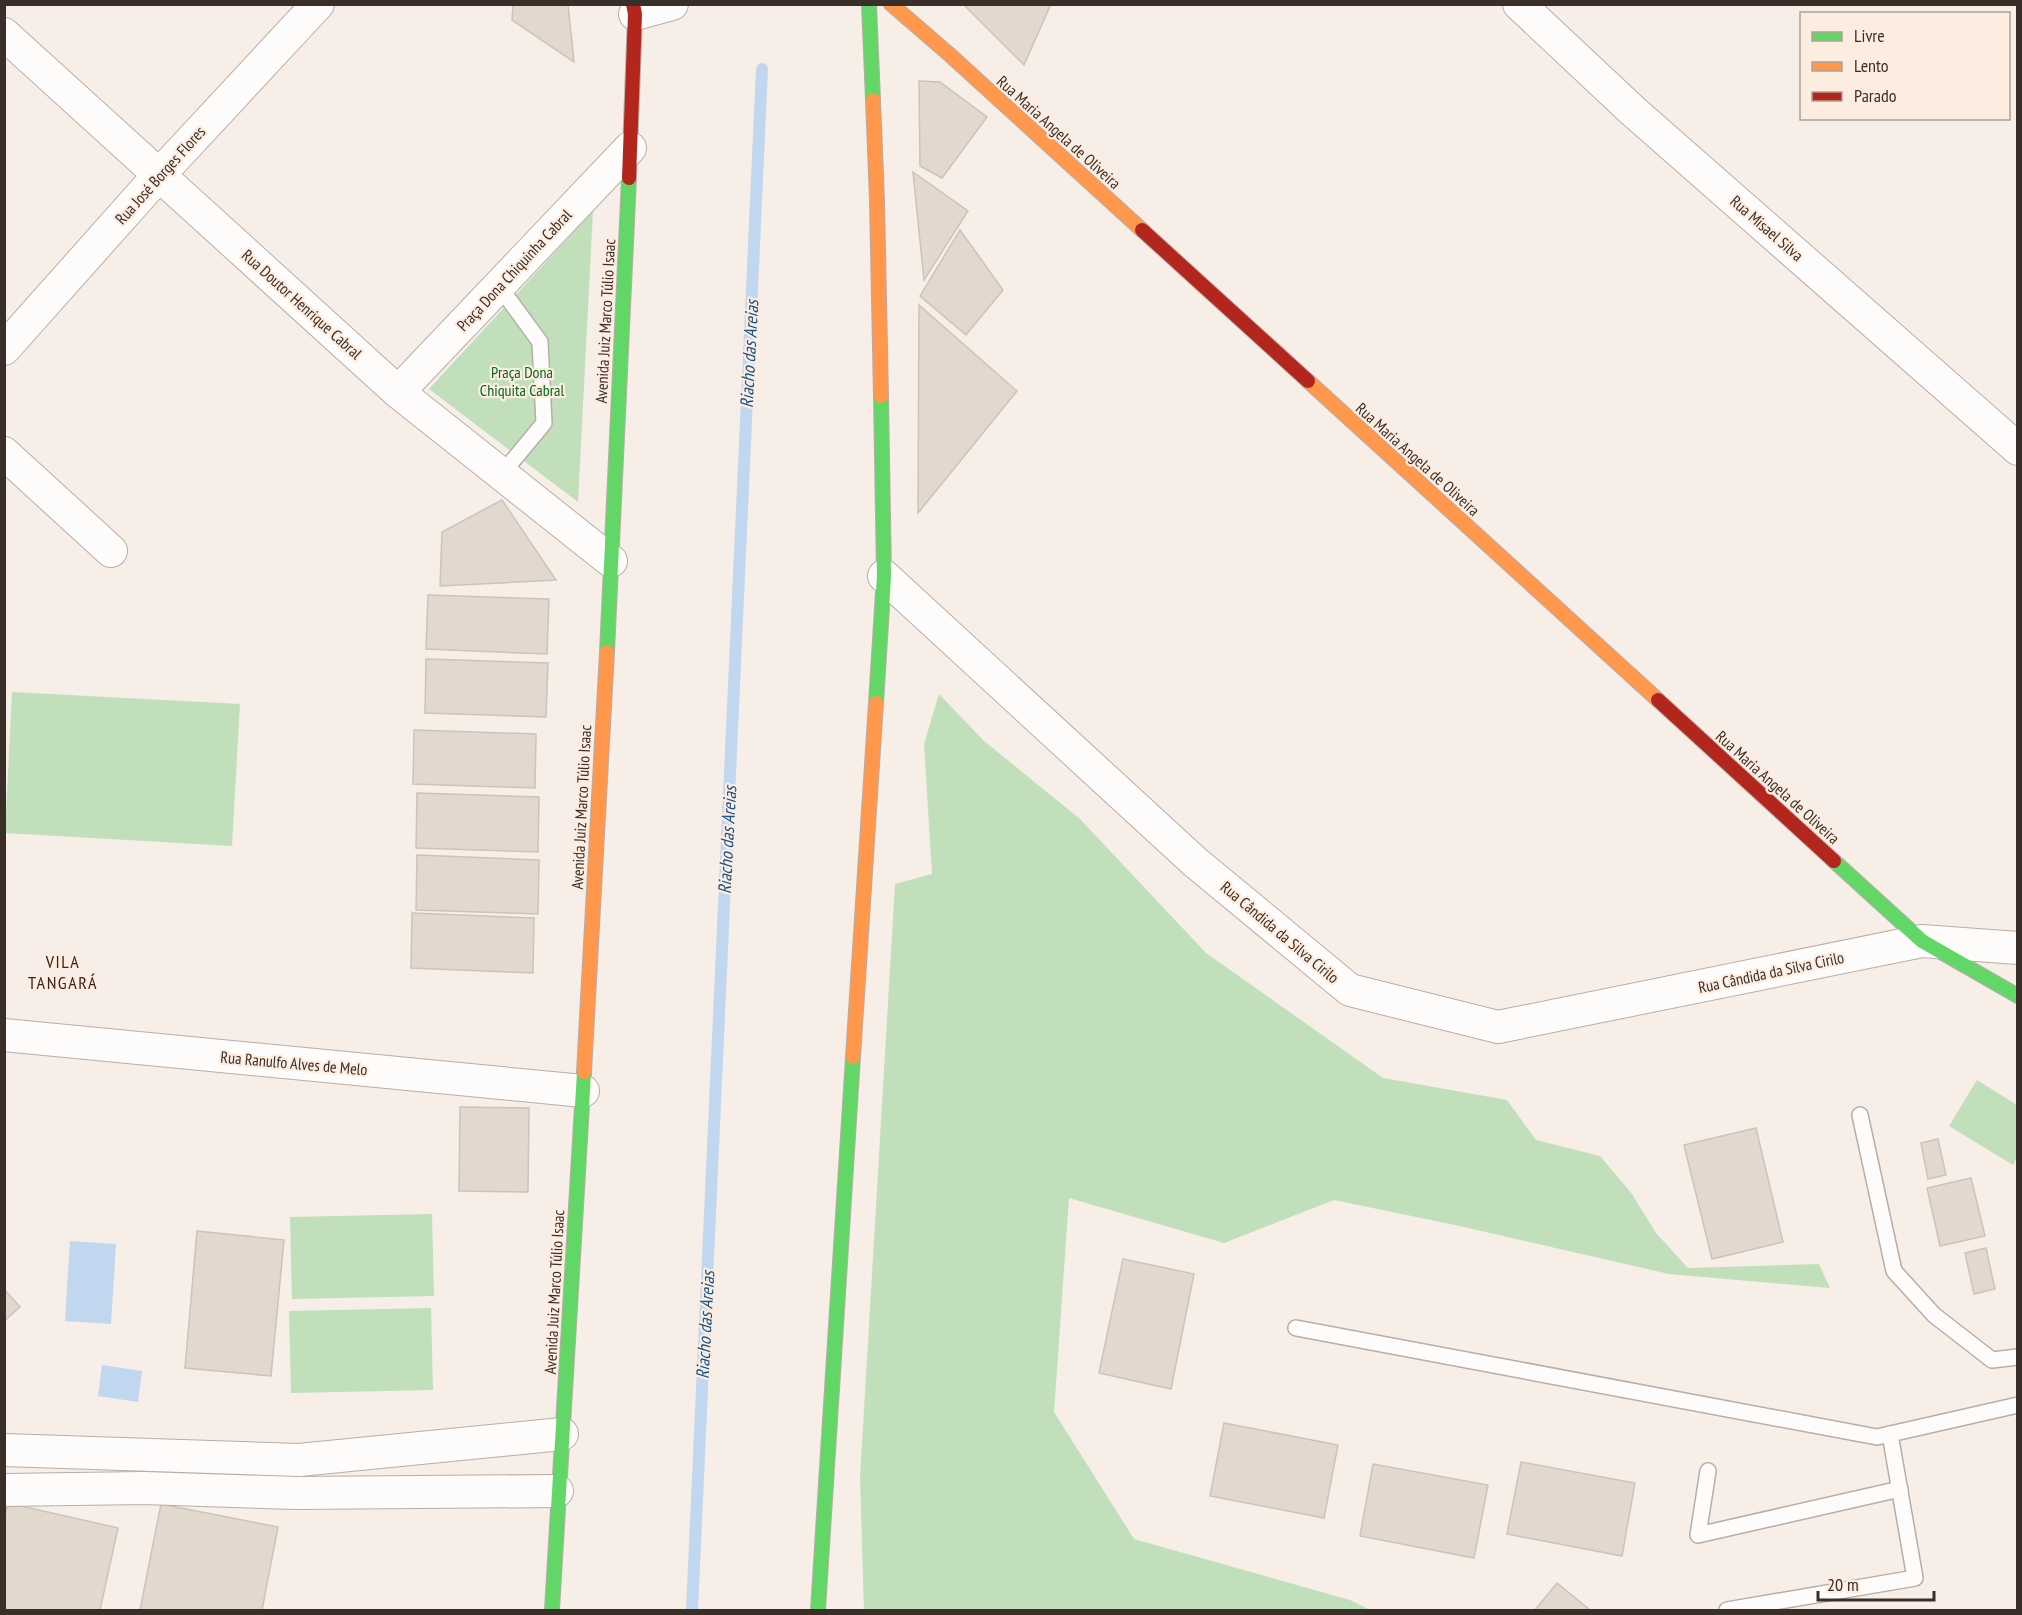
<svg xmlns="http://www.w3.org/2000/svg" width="2022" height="1615" font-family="'PT Sans Narrow',sans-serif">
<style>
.green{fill:#c1dfba}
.water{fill:#c0d7ef}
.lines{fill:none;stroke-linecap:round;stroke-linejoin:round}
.stream{stroke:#c0d7ef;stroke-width:12}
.building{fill:#e3d8cd;stroke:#cbc3bc;stroke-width:1.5}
.lane-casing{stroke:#b7aea8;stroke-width:18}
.street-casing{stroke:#b7aea8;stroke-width:34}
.fast-casing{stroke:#b7aea8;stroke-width:16}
.slow-casing{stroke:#b7aea8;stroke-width:16}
.jam-casing{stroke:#b7aea8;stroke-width:16}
.lane{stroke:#fefcfb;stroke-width:15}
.street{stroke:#fefcfb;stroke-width:32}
.fast{stroke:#63d668;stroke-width:14}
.slow{stroke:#ff974d;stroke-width:14}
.jam{stroke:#b3261e;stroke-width:14}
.labels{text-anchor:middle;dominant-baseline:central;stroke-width:4.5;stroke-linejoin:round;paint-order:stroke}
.street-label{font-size:16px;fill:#3a2f28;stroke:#fdede1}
.park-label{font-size:16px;fill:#01671b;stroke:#fdede1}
.water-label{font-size:18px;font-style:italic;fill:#13548c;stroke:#fdede1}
.neighbourhood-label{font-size:18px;letter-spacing:1.5px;fill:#382416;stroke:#fdede1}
</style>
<rect width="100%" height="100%" fill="#f7eee7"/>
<!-- green -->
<g class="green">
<polygon points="593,211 578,502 429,389"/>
<polygon points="12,692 240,704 232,846 5,833"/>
<polygon points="939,694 983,740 1080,819 1206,953 1383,1078 1507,1100 1536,1140 1600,1156 1632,1194 1656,1233 1688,1268 1819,1264 1830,1288 1669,1274 1455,1225 1334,1200 1224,1243 1069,1198 1054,1412 1134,1539 1350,1600 1370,1610 864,1610 860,1478 895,884 932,874 924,744"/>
<polygon points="1977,1080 2017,1105 2017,1157 2013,1165 1949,1126"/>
<polygon points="432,1214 434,1296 292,1299 290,1217"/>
<polygon points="431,1308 433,1390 291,1393 289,1311"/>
</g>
<!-- water -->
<g class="water">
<polygon points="70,1241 116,1244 111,1324 65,1321"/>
<polygon points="102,1365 142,1371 138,1402 98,1396"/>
</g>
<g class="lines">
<!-- stream -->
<polyline class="stream" points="692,1610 762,69"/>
</g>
<!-- building -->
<g class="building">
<polygon points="513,4 568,4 574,62 512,20"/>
<polygon points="963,4 1051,4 1024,65"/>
<polygon points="919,81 940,82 987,117 942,178 920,166"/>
<polygon points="913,172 968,211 924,280"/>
<polygon points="960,230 1003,290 966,335 920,296"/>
<polygon points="919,305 1017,391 918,513"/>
<polygon points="502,500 556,580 440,586 442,532"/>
<polygon points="428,595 549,599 547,654 426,649"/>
<polygon points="426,659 548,663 546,717 425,713"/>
<polygon points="414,730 536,734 535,788 413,784"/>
<polygon points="417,793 539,797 538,852 416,848"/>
<polygon points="417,855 539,860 538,914 416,910"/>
<polygon points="412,913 534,918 533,973 411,968"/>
<polygon points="460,1107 529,1108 528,1192 459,1191"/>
<polygon points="1756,1128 1783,1242 1712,1259 1684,1145"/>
<polygon points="1938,1139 1946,1175 1928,1179 1921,1143"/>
<polygon points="1971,1178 1985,1236 1940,1246 1927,1188"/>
<polygon points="197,1231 284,1240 271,1376 185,1368"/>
<polygon points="1986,1248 1995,1289 1974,1294 1965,1253"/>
<polygon points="1123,1259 1194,1274 1171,1389 1099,1373"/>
<polygon points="4,1289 20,1307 4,1321"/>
<polygon points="1224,1423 1338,1445 1324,1518 1210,1496"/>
<polygon points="1521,1462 1635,1483 1622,1556 1507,1534"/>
<polygon points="1373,1464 1488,1485 1474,1558 1360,1536"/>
<polygon points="8,1503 118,1528 100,1610 4,1610 4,1519"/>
<polygon points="161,1504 278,1527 262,1610 140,1610"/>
<polygon points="1557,1583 1590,1610 1535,1610"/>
</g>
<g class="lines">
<defs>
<g id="lane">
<polyline points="499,286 540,342 544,423 501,475"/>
<polyline points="1860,1115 1894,1271 1934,1315 1992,1360 2018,1357"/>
<polyline points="1296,1328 1877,1437 2018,1405"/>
<polyline points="1708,1471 1698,1535 1900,1489"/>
<polyline points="1727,1610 1915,1578 1890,1434"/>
</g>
<g id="street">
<polyline points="1519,4 1633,111 2018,449"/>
<polyline points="635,14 672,4"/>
<polyline points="4,34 398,392 611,561"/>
<polyline points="4,349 159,175 318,4"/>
<polyline points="398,392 630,148"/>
<polyline points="4,453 111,551"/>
<polyline points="884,576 1195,862 1350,990 1498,1027 1922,941 2018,948"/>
<polyline points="4,1035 583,1091"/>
<polyline points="4,1450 299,1460 562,1434"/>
<polyline points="4,1490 144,1488 296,1493 557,1491"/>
</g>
<g id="fast">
<polyline points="869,4 873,100"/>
<polyline points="607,652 629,178"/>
<polyline points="876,703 884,576 881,396"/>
<polyline points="1834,861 1922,941 2018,996"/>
<polyline points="552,1610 584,1072"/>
<polyline points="818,1610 853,1057"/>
</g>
<g id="slow">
<polyline points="891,4 950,55 1142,230"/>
<polyline points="873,100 877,200 881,396"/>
<polyline points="1308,381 1658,700"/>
<polyline points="853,1057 876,703"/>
<polyline points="584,1072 607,652"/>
</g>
<g id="jam">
<polyline points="629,178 635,14 633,4"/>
<polyline points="1142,230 1308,381"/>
<polyline points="1658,700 1834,861"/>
</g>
</defs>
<!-- lane casing -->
<use href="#lane" class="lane-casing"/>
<!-- street casing -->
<use href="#street" class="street-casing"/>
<!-- fast casing -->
<use href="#fast" class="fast-casing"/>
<!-- slow casing -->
<use href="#slow" class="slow-casing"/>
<!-- jam casing -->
<use href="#jam" class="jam-casing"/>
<!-- lane -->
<use href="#lane" class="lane"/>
<!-- street -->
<use href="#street" class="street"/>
<!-- fast -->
<use href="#fast" class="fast"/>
<!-- slow -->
<use href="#slow" class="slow"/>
<!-- jam -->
<use href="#jam" class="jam"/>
</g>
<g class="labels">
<!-- street labels -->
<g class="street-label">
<text transform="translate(1059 132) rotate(42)">Rua Maria Angela de Oliveira</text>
<text transform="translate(160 175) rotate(-48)">Rua José Borges Flores</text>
<text transform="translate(1767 228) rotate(41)">Rua Misael Silva</text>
<text transform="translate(514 270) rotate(-47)">Praça Dona Chiquinha Cabral</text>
<text transform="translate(302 304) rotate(42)">Rua Doutor Henrique Cabral</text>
<text transform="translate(605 321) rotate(-87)">Avenida Juiz Marco Túlio Isaac</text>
<text transform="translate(1418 459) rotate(42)">Rua Maria Angela de Oliveira</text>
<text transform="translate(1778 787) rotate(42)">Rua Maria Angela de Oliveira</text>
<text transform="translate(581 807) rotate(-87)">Avenida Juiz Marco Túlio Isaac</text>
<text transform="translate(1280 932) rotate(40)">Rua Cândida da Silva Cirilo</text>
<text transform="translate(1771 972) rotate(-12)">Rua Cândida da Silva Cirilo</text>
<text transform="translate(294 1063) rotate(5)">Rua Ranulfo Alves de Melo</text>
<text transform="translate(554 1292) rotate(-87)">Avenida Juiz Marco Túlio Isaac</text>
</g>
<!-- park labels -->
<g class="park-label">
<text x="522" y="372">Praça Dona<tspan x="522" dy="18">Chiquita Cabral</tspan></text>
</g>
<!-- water labels -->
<g class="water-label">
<text transform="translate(749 354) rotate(-87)">Riacho das Areias</text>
<text transform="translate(727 840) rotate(-87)">Riacho das Areias</text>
<text transform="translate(705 1325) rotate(-87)">Riacho das Areias</text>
</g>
<!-- neighbourhood labels -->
<g class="neighbourhood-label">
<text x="63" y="961">VILA<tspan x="63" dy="21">TANGARÁ</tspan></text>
</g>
</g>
<!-- border -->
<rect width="2022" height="1615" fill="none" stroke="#3a2f28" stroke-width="12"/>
<!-- legend -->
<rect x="1800" y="12" width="210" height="108" fill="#fdede1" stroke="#afa197" stroke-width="1.5"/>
<rect x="1812" y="32" width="30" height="9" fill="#63d668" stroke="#afa197" stroke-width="1.5"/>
<text x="1854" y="42" font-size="18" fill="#3a2f28">Livre</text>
<rect x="1812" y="62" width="30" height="9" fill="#ff974d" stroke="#afa197" stroke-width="1.5"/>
<text x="1854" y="72" font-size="18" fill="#3a2f28">Lento</text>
<rect x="1812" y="92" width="30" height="9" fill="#b3261e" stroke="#afa197" stroke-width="1.5"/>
<text x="1854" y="102" font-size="18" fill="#3a2f28">Parado</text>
<!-- scale -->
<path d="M1818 1591v9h116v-9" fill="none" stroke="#3a2f28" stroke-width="3"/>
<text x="1827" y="1591" font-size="18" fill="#3a2f28" stroke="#fdede1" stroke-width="4.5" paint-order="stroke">20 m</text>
</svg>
